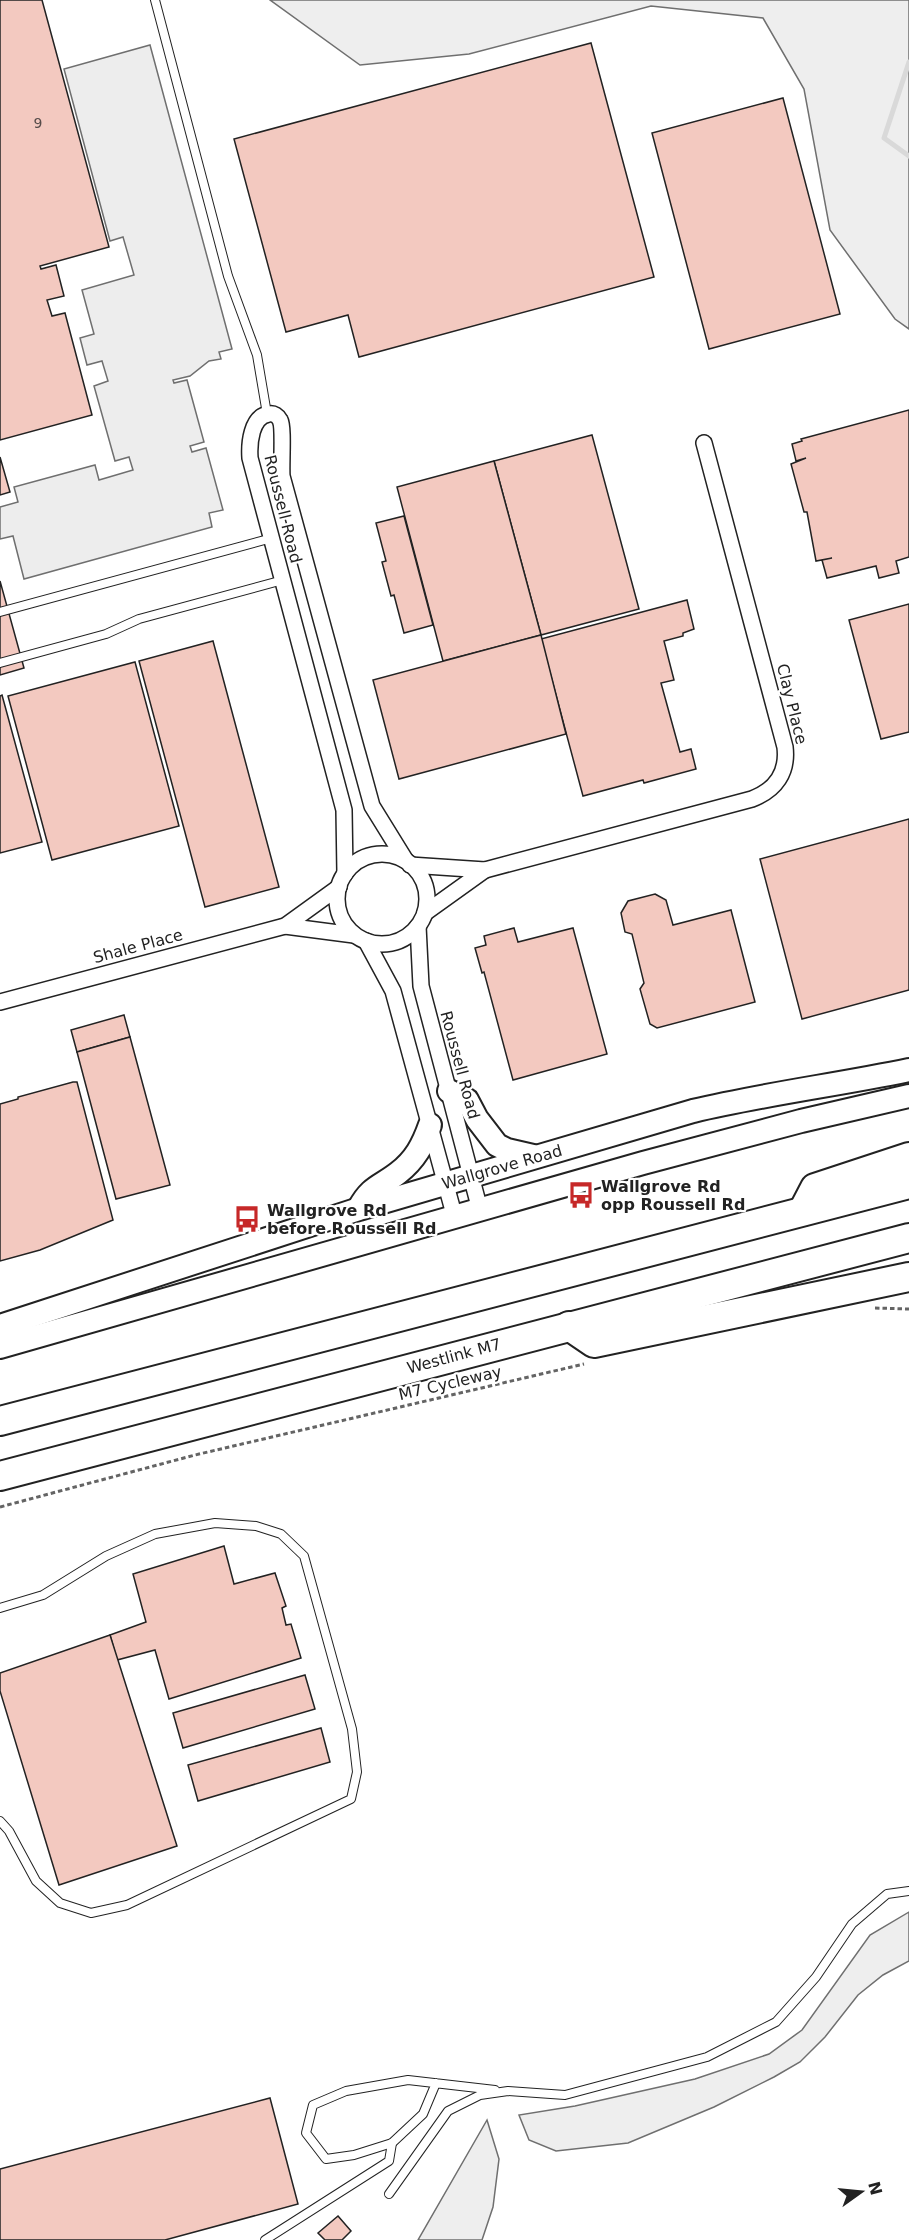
<svg xmlns="http://www.w3.org/2000/svg" width="909" height="2240" font-family="'DejaVu Sans',sans-serif">
<style>
.green{fill:#eee;stroke:#6f6f6f;stroke-width:1.5}
.parking{fill:#ededed;stroke:#6f6f6f;stroke-width:1.5}
.lines{fill:none;stroke-linecap:round;stroke-linejoin:round}
.stream{stroke:#d9d9d9;stroke-width:5}
.building{fill:#f3c9c0;stroke:#222;stroke-width:1.5}
.lane-casing{stroke:#222;stroke-width:10}
.street-casing{stroke:#222;stroke-width:18}
.secondary-casing{stroke:#222;stroke-width:26}
.highway-casing{stroke:#222;stroke-width:32}
.path{stroke:#646464;stroke-width:3;stroke-dasharray:4.5 3;stroke-linecap:butt}
.lane{stroke:#fff;stroke-width:8}
.street{stroke:#fff;stroke-width:15}
.secondary{stroke:#fff;stroke-width:22}
.highway{stroke:#fff;stroke-width:28}
.labels{text-anchor:middle;dominant-baseline:central;stroke-width:4.5;stroke-linejoin:round;paint-order:stroke}
.number-label{font-size:14px;fill:#564c4a}
.street-label{font-size:16px;fill:#222;stroke:#fff}
.poi-label{font-size:16px;font-weight:bold;fill:#222;stroke:#fff;text-anchor:start}
</style>
<rect width="100%" height="100%" fill="#fff"/>
<!-- green -->
<g class="green">
<polygon points="270,0 909,0 909,329 895,319 830,230 804,89 763,18 651,6 469,54 360,65"/>
<polygon points="909,1912 909,1961 883,1975 858,1995 825,2037 800,2062 774,2077 714,2107 628,2143 556,2151 529,2140 519,2115 575,2106 695,2079 769,2054 802,2030 870,1935"/>
<polygon points="487,2120 499,2159 493,2207 482,2240 418,2240"/>
</g>
<!-- parking -->
<polygon class="parking" points="150,45 232,349 219,352 221,359 209,361 190,376 173,380 174,383 187,380 204,442 190,446 192,452 206,448 223,510 209,513 212,527 24,579 13,536 0,539 0,507 18,502 14,487 95,465 99,480 133,470 129,457 115,461 94,386 108,381 102,361 87,365 80,338 94,334 82,290 134,275 123,237 110,241 64,69"/>
<g class="lines">
<!-- stream -->
<polyline class="stream" points="909,62 884,138 909,156"/>
</g>
<!-- building -->
<g class="building">
<polygon points="0,0 42,0 109,247 40,266 41,269 56,265 64,296 47,300 52,316 65,313 92,415 0,440"/>
<polygon points="591,43 654,277 359,357 348,315 286,332 234,139"/>
<polygon points="783,98 840,314 709,349 652,133"/>
<polygon points="909,410 909,557 896,561 899,573 879,578 876,566 827,578 822,560 832,558 816,561 807,512 804,512 791,464 806,458 796,461 792,444 802,441 801,439"/>
<polygon points="592,435 639,609 541,635 494,461"/>
<polygon points="0,457 10,492 0,495"/>
<polygon points="494,461 541,635 443,661 397,487"/>
<polygon points="404,516 433,625 404,633 394,595 391,596 382,562 386,561 376,523"/>
<polygon points="0,581 24,668 0,675"/>
<polygon points="687,600 694,629 683,633 683,636 664,641 674,680 661,683 680,752 691,749 696,769 644,783 643,780 583,796 541,639"/>
<polygon points="909,604 909,732 881,739 849,620"/>
<polygon points="541,635 566,734 399,779 373,680"/>
<polygon points="213,641 279,887 205,907 139,661"/>
<polygon points="135,662 179,826 52,860 8,696"/>
<polygon points="2,695 42,842 0,853 0,696"/>
<polygon points="909,819 909,990 802,1019 760,859"/>
<polygon points="655,894 666,900 673,925 731,910 755,1002 657,1028 650,1024 640,989 644,983 632,934 625,932 621,913 628,901"/>
<polygon points="514,928 518,942 573,928 607,1054 513,1080 484,972 482,973 475,948 486,945 484,936"/>
<polygon points="124,1015 130,1037 77,1052 71,1030"/>
<polygon points="130,1037 170,1185 116,1199 77,1052"/>
<polygon points="73,1082 77,1082 113,1220 40,1250 0,1261 0,1104 18,1099 18,1097"/>
<polygon points="224,1546 234,1584 275,1573 286,1606 282,1608 286,1625 291,1624 301,1658 169,1699 155,1650 117,1660 110,1635 146,1622 133,1574"/>
<polygon points="110,1635 177,1846 59,1885 0,1691 0,1673"/>
<polygon points="305,1675 315,1709 183,1748 173,1713"/>
<polygon points="321,1728 330,1762 198,1801 188,1765"/>
<polygon points="270,2098 298,2204 165,2240 0,2240 0,2169"/>
<polygon points="338,2216 351,2231 342,2240 325,2240 318,2233"/>
</g>
<g class="lines">
<defs>
<g id="lane">
<polyline points="155,0 228,276 257,355 267,414"/>
<polyline points="0,612 272,538"/>
<polyline points="0,663 106,634 139,619 283,580"/>
<polyline points="0,1608 43,1595 106,1556 155,1534 215,1523 256,1526 281,1534 304,1556 352,1729 357,1772 351,1799 127,1905 91,1913 60,1903 36,1881 9,1831 0,1821"/>
<polyline points="436,2083 423,2114 392,2143 354,2155 326,2159 306,2133 313,2105 346,2091 408,2080 495,2090"/>
<polyline points="389,2194 448,2111 480,2095 508,2091 565,2095 707,2057 776,2022 816,1977 852,1924 887,1894 909,1891"/>
<polyline points="265,2240 389,2161 392,2143"/>
</g>
<g id="street">
<circle cx="382" cy="899" r="45"/>
<path d="M 410,865 L 485,870 L 752,799 C 776,790 788,772 785,747 L 704,443"/>
<path d="M 345,874 L 344,810 L 250,458 C 249,444 251,416 269,414 C 274,413 278,416 280,420 C 284,427 281,465 282,476 L 372,806 L 406,861"/>
<polyline points="425,913 485,870"/>
<polyline points="285,926 354,935"/>
<polyline points="418,926 421,986 480,1210"/>
<polyline points="366,941 393,991 455,1218"/>
<polyline points="0,1002 285,926 339,887"/>
</g>
<g id="secondary">
<polyline points="449,1091 467,1100 477,1119 497,1145 507,1150 533,1156"/>
<path d="M 359,1208 C 371,1186 380,1187 398,1173 C 415,1160 423,1145 430,1125"/>
<path d="M 0,1326 L 359,1209 L 693,1111 C 764,1094 837,1085 909,1070"/>
<polyline points="0,1347 643,1163 801,1121 909,1096"/>
</g>
<g id="highway">
<polyline points="803,1211 815,1188 909,1157"/>
<polyline points="569,1326 594,1343 909,1277"/>
<polyline points="0,1421 909,1184"/>
<polyline points="0,1476 909,1238"/>
</g>
</defs>
<!-- lane casing -->
<use href="#lane" class="lane-casing"/>
<!-- street casing -->
<use href="#street" class="street-casing"/>
<!-- secondary casing -->
<use href="#secondary" class="secondary-casing"/>
<!-- highway casing -->
<use href="#highway" class="highway-casing"/>
<!-- path -->
<g class="path">
<polyline points="875,1308 909,1309"/>
<polyline points="0,1507 195,1455 584,1364"/>
</g>
<!-- lane -->
<use href="#lane" class="lane"/>
<!-- street -->
<use href="#street" class="street"/>
<!-- secondary -->
<use href="#secondary" class="secondary"/>
<!-- highway -->
<use href="#highway" class="highway"/>
</g>
<!-- icons -->
<defs>
<symbol id="bus-bare" viewBox="-9 -9 18 18"><path d="M-5-6H5V4H4V6H2V4H-2V6H-4V4H-5ZM-3.5-4V0h7V-4ZM-3.5 1.2v1.5H-2V1.2ZM2 1.2v1.5H3.5V1.2Z" fill="#c62828" stroke="#fff" stroke-width="2.5" paint-order="stroke"/></symbol>
</defs>
<g fill-rule="evenodd">
<use href="#bus-bare" x="562" y="1176" width="38" height="38"/>
<use href="#bus-bare" x="228" y="1200" width="38" height="38"/>
</g>
<g class="labels">
<!-- number labels -->
<g class="number-label">
<text x="38" y="123">9</text>
</g>
<!-- street labels -->
<g class="street-label">
<text transform="translate(283 509) rotate(76)">Roussell Road</text>
<text transform="translate(792 704) rotate(76)">Clay Place</text>
<text transform="translate(138 946) rotate(-15)">Shale Place</text>
<text transform="translate(460 1065) rotate(75)">Roussell Road</text>
<text transform="translate(502 1167) rotate(-16)">Wallgrove Road</text>
<text transform="translate(454 1356) rotate(-15)">Westlink M7</text>
<text transform="translate(450 1383) rotate(-13)">M7 Cycleway</text>
</g>
<!-- poi labels -->
<g class="poi-label">
<text x="601" y="1186">Wallgrove Rd<tspan x="601" dy="18">opp Roussell Rd</tspan></text>
<text x="267" y="1210">Wallgrove Rd<tspan x="267" dy="18">before Roussell Rd</tspan></text>
</g>
</g>
<!-- north arrow -->
<g transform="translate(861 2192) rotate(75)" stroke="#ffffff" stroke-width="4.5" paint-order="stroke">
<path d="M0-4.5L10 22L0 15L-10 22Z" fill="#222222"/>
<text y="-9" font-size="16" font-weight="bold" text-anchor="middle" fill="#222222">N</text>
</g>
</svg>
